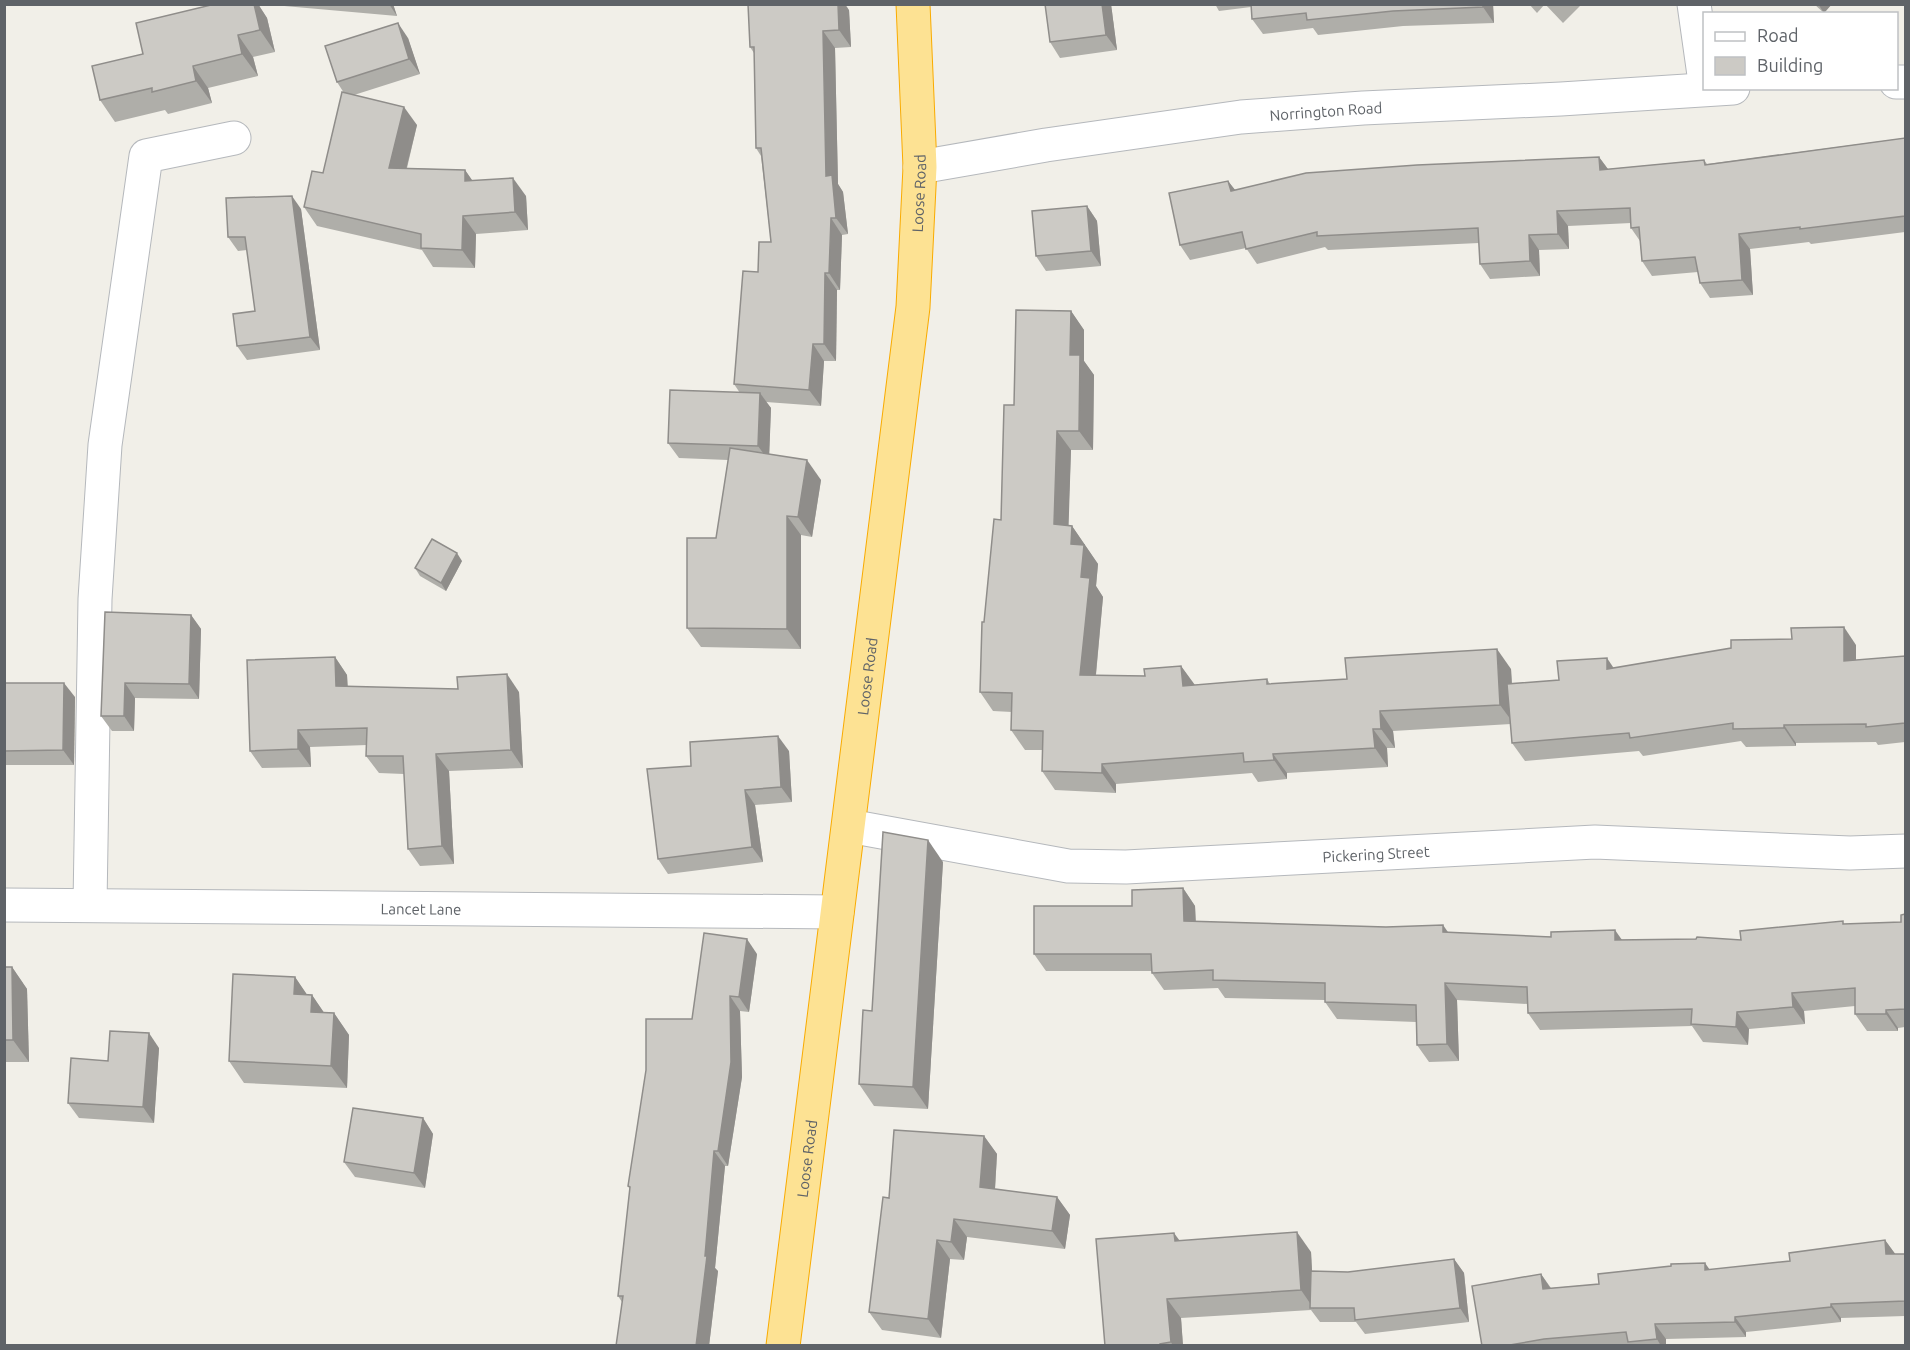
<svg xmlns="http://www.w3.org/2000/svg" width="1910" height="1350" font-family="Ubuntu,sans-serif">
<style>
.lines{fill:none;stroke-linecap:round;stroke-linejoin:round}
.street-casing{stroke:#b5b8bc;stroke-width:35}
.highway-casing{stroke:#f9ab00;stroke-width:35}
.street{stroke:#fff;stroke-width:33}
.highway{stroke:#fde293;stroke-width:33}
.wall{fill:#afaea9}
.shaded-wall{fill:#8f8d8a}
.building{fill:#cccac5;stroke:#8f8d8a;stroke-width:1.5}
.labels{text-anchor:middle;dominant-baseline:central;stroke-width:5;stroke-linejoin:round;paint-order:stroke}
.street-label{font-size:15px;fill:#5f6368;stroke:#fff}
</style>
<rect width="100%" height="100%" fill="#f1efe8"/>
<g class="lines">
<defs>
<g id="street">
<polyline points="1694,4 1704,75"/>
<polyline points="1896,82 1906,82"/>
<path id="s1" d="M 920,167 L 1046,145 L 1241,117 L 1363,108 L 1561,99 L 1733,88"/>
<path id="s2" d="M 849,826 L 1068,866 L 1126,867 L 1595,842 L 1850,853 L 1906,851"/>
<path id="s3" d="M 4,905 L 837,912"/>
<polyline points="90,905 95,599 105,445 146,156 234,138"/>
</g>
<g id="highway">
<path id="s4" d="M 783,1346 L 913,307 L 920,167 L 913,4"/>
</g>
</defs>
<!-- street casing -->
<use href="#street" class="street-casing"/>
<!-- highway casing -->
<use href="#highway" class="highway-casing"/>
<!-- street -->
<use href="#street" class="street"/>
<!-- highway -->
<use href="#highway" class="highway"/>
</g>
<!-- wall -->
<g class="wall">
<polygon points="215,4 258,4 267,18 275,52 253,57 258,76 208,88 212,103 168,114 165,110 115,122 100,100"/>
<polygon points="272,4 393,4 397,16 273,5"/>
<polygon points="1045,4 1111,4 1117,50 1060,58 1050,42"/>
<polygon points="1215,4 1493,4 1494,23 1403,26 1318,35 1313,28 1263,34 1252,19 1251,7 1219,11"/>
<polygon points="1529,4 1545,4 1537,13"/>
<polygon points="1545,4 1582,4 1563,23"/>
<polygon points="1814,4 1832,4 1824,13"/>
<polygon points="849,10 851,47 835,48 838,184 843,192 848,234 842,235 840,290 837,290 836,361 824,361 821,406 766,402 771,408 769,454 821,480 812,537 801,535 801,649 701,647 687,628 716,538 728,460 679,458 668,443 740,393 734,384 758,272 771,242 761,156 756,148 754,53 750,47"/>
<polygon points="408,38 420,74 354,95 417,125 407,168 465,170 472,180 526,196 528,230 476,234 475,268 433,267 422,250 317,226 304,207 323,173 344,93 337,82"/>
<polygon points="1905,138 1905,232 1811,244 1809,242 1750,249 1753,295 1710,298 1700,283 1698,272 1652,276 1642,261 1640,241 1631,228 1631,223 1568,226 1569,249 1539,250 1540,276 1490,279 1480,264 1479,243 1328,250 1325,247 1257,264 1246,248 1190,260 1180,245 1228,181 1235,190 1599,157 1608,169 1704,160 1707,164"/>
<polygon points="1087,206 1097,221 1101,266 1046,271 1036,256"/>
<polygon points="301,209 320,350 247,360 237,346 255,311 247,250 238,251 228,237"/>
<polygon points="1071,311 1084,330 1084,361 1094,375 1093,450 1071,450 1068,526 1072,526 1098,564 1096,586 1103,597 1096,675 1145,676 1181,666 1194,685 1267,679 1270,684 1511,669 1512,684 1559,680 1614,668 1856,645 1856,660 1905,656 1905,742 1878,745 1876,742 1796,743 1796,746 1746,747 1741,741 1643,756 1639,751 1525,761 1512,743 1511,724 1393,731 1395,748 1387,748 1388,767 1287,773 1287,779 1258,782 1252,773 1116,784 1116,793 1055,790 1042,771 1042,750 1025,750 1011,730 1012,712 993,711 980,692 984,622 1001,520 1014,405"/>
<polygon points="462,561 446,591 420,576 415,568"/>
<polygon points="105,612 191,615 201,629 199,699 135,698 134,731 112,731 101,716"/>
<polygon points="335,657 347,675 348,687 519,692 523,768 449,771 454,864 420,866 408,849 404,774 379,773 366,756 367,745 310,747 311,767 262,768 250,751"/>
<polygon points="4,683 75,697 74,765 4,765"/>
<polygon points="789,751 792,802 755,805 763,862 668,874 658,859 691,766"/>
<polygon points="943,862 928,1109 874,1106 859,1084 872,1011"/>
<polygon points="1183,888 1195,906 1196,921 1623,940 1741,940 1844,924 1901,922 1905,914 1905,1027 1898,1028 1898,1031 1867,1031 1855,1014 1855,1006 1804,1011 1805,1024 1749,1029 1748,1045 1703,1042 1692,1026 1540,1030 1528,1013 1528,1004 1457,1000 1459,1061 1429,1062 1417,1045 1416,1022 1337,1019 1325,1002 1325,1000 1225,998 1218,988 1164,990 1152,973 1152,971 1046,971 1034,954 1132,906"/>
<polygon points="757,954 749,1012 740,1011 742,1077 728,1166 725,1166 715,1268 718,1271 709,1346 616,1346 622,1302 618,1296 630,1189 628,1186 692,1019"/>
<polygon points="4,967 12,967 27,989 29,1062 4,1062"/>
<polygon points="295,977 307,995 312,995 324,1013 334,1013 349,1035 347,1088 244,1083 229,1061"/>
<polygon points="159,1048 154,1123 79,1118 68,1103"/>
<polygon points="423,1118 433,1134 425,1188 355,1177 344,1162"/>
<polygon points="984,1136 997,1154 995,1189 1057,1197 1070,1215 1065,1249 967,1237 964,1260 950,1259 941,1338 882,1330 869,1312 889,1198"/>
<polygon points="1885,1240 1895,1254 1905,1254 1905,1316 1841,1318 1841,1322 1746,1332 1746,1337 1666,1339 1666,1346 1482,1346 1541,1274 1551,1288 1599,1284 1710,1270 1790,1261"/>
<polygon points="1180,1241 1311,1252 1312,1271 1348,1272 1454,1259 1464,1273 1469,1322 1365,1334 1356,1322 1320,1322 1311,1310 1181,1318 1183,1346 1105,1346"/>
</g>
<!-- shaded-wall -->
<g class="shaded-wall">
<polygon points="254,4 258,4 267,18 275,52 260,30"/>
<polygon points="389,4 393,4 397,16"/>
<polygon points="838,4 845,4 849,10 851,47 839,30"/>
<polygon points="1102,4 1111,4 1117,50 1106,35"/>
<polygon points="1483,4 1493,4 1494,23 1483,7"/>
<polygon points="1818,4 1832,4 1824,13"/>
<polygon points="398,23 408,38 420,74 409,59"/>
<polygon points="823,31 835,48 838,184 843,192 848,234 836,218 826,176"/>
<polygon points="238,35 253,57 258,76 242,54"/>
<polygon points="193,66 208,88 212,103 196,81"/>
<polygon points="404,107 417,125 402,186 389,168"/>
<polygon points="1599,157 1610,172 1600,170"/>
<polygon points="465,170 478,189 465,181"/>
<polygon points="513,178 526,196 528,230 515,212"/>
<polygon points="1228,181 1239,195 1231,191"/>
<polygon points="292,196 301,209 320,350 310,337"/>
<polygon points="1087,206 1097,221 1101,266 1091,251"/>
<polygon points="1557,211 1568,226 1569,249 1558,234"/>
<polygon points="463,216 476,234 475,268 462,250"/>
<polygon points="831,218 842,235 840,290 829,273"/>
<polygon points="1739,234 1750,249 1753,295 1742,280"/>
<polygon points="1529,235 1539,250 1540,276 1530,261"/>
<polygon points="825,273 837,290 836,361 824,344"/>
<polygon points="1071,311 1084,330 1084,361 1094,375 1093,450 1079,431 1070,355"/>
<polygon points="813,344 824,361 821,406 809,390"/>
<polygon points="760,393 771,408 769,461 758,446"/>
<polygon points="1057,431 1071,450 1068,544 1054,524"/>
<polygon points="807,460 821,480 812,537 798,517"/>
<polygon points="787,516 801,535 801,649 787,629"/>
<polygon points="1072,526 1098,564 1096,586 1103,597 1094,694 1080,675 1081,577 1071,544"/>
<polygon points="457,553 462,561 446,591 441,583"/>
<polygon points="191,615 201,629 199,699 189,684"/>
<polygon points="1844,627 1856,645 1856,679 1844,661"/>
<polygon points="1497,649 1511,669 1514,724 1500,705"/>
<polygon points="335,657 347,675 348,704 336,686"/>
<polygon points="1607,658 1619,676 1607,669"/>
<polygon points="1181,666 1195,685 1183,686"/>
<polygon points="507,674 519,692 523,768 511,750"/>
<polygon points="64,683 75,697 74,765 63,750"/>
<polygon points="125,683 135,698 134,731 124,716"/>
<polygon points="1380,711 1393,731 1395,748 1381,729"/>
<polygon points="1784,725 1796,743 1796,746 1784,728"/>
<polygon points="1373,729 1387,748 1388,767 1375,748"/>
<polygon points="298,730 310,747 311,767 298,749"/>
<polygon points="778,736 789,751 792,802 781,787"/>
<polygon points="436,754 449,771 454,864 442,846"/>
<polygon points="1273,754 1287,773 1287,779 1274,760"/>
<polygon points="1102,764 1116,784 1116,793 1102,773"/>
<polygon points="745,790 755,805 763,862 752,847"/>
<polygon points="928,840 943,862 928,1109 913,1087"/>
<polygon points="1183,888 1195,906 1196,938 1184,921"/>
<polygon points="1443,925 1455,942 1443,932"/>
<polygon points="1615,930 1627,947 1615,940"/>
<polygon points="747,939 757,954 749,1012 739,997"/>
<polygon points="12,967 27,989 29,1062 13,1040"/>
<polygon points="295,977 310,999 294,994"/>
<polygon points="1445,983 1457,1000 1459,1061 1447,1044"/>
<polygon points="1792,993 1804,1011 1805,1024 1793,1007"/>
<polygon points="312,995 327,1017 311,1012"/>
<polygon points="730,996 740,1011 742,1077 728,1166 718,1151"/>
<polygon points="1886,1010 1898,1028 1898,1031 1886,1014"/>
<polygon points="1737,1012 1749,1029 1748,1045 1736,1027"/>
<polygon points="334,1013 349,1035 347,1088 331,1066"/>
<polygon points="149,1033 159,1048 154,1123 143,1107"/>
<polygon points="423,1118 433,1134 425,1188 414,1173"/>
<polygon points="984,1136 997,1154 994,1205 980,1187"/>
<polygon points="714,1151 725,1166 715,1268 718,1271 709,1346 696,1346"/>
<polygon points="1057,1197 1070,1215 1065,1249 1052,1231"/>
<polygon points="954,1219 967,1237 964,1260 951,1242"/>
<polygon points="1297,1232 1311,1252 1314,1309 1301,1290"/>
<polygon points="1174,1233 1188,1252 1175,1241"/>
<polygon points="937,1240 950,1259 941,1338 928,1319"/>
<polygon points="1885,1240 1896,1255 1886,1254"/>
<polygon points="1454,1259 1464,1273 1469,1322 1460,1308"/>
<polygon points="1705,1263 1715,1277 1705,1270"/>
<polygon points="1541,1274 1551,1289 1543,1289"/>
<polygon points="1167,1299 1181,1318 1183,1346 1173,1346 1171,1342"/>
<polygon points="1831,1304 1841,1318 1841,1322 1831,1307"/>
<polygon points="1735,1317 1746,1332 1746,1337 1735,1322"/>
<polygon points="1655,1324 1666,1339 1666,1346 1661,1346 1657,1339"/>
</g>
<!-- building -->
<g class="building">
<polygon points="215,4 254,4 260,30 238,35 242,54 193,66 196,81 152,92 152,88 100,100 92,66 143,54 136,23"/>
<polygon points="748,4 838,4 839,30 823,31 826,176 832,175 836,218 831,218 829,273 825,273 824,344 813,344 809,390 734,384 743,271 758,272 759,242 771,242 761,148 756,148 754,47 750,47"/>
<polygon points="1045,4 1102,4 1106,35 1050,42"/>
<polygon points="1251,4 1483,4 1483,7 1393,11 1307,20 1306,13 1252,19"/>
<polygon points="398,23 409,59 337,82 325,46"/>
<polygon points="342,92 404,107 389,168 465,170 465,181 513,178 515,212 463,216 462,250 421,248 421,234 304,207 312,171 323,173"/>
<polygon points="1905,138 1905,216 1800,229 1800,227 1739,234 1742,280 1700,283 1695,257 1642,261 1639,227 1631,228 1630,208 1557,211 1558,234 1529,235 1530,261 1480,264 1478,228 1317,236 1317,232 1246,249 1242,232 1180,245 1169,193 1228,181 1231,191 1306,173 1417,165 1599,157 1600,170 1704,160 1705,165"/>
<polygon points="292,196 310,337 237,346 233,314 255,311 245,237 228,237 226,198"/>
<polygon points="1087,206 1091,251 1036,256 1032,211"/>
<polygon points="1016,310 1071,311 1070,355 1080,355 1079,431 1057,431 1054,524 1072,526 1071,544 1084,545 1081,577 1090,578 1080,675 1145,676 1144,669 1181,666 1183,686 1267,679 1267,684 1347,679 1345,658 1497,649 1500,705 1380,711 1381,729 1373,729 1375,748 1273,754 1274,760 1244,762 1243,753 1102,764 1102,773 1042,771 1043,731 1011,730 1012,693 980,692 982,622 984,622 994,519 1001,520 1004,405 1014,405"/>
<polygon points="670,390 760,393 758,446 668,443"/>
<polygon points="730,448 807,460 798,517 787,516 787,629 687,628 687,538 716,538"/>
<polygon points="432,539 457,553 441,583 415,568"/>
<polygon points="105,612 191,615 189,684 125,683 124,716 101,716"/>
<polygon points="1844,627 1844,661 1905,656 1905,723 1866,727 1866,724 1784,725 1784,728 1733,729 1733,723 1630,738 1629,733 1512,743 1507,684 1559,680 1557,661 1607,658 1607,669 1731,648 1731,640 1792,639 1791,628"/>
<polygon points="335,657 336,686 458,689 457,677 507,674 511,750 436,754 442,846 408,849 403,756 366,756 367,728 298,730 298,749 250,751 247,660"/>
<polygon points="4,683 64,683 63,750 4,751"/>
<polygon points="778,736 781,787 745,790 752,847 658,859 647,769 691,766 690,742"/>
<polygon points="883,832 928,840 913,1087 859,1084 863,1010 872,1011"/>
<polygon points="1183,888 1184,921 1386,927 1443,925 1443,932 1551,937 1551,932 1615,930 1615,940 1696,939 1697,937 1741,940 1740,931 1843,921 1843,924 1901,922 1901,915 1905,914 1905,1009 1886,1010 1886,1014 1855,1014 1855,988 1792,993 1793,1007 1737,1012 1736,1027 1691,1024 1692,1009 1528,1013 1527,987 1445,983 1447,1044 1417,1045 1416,1005 1325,1002 1325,983 1213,980 1213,970 1152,973 1151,954 1034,954 1034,906 1132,906 1132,890"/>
<polygon points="704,933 747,939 739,997 730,996 731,1062 718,1151 714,1151 705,1256 707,1256 696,1346 616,1346 623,1296 618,1296 630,1187 628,1186 646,1070 646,1019 692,1019"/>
<polygon points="4,967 12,967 13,1040 4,1040"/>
<polygon points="233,974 295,977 294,994 312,995 311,1012 334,1013 331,1066 229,1061"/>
<polygon points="110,1031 149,1033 143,1107 68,1103 71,1058 108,1061"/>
<polygon points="353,1108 423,1118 414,1173 344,1162"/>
<polygon points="894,1130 984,1136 980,1187 1057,1197 1052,1231 954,1219 951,1242 937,1240 928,1319 869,1312 883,1197 889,1198"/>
<polygon points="1297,1232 1301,1290 1167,1299 1171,1342 1160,1344 1160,1346 1105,1346 1096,1239 1174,1233 1175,1241"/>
<polygon points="1885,1240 1886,1254 1905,1254 1905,1301 1831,1304 1831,1307 1735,1317 1735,1322 1655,1324 1657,1339 1628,1342 1626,1332 1544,1339 1504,1346 1482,1346 1472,1286 1541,1274 1543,1289 1599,1284 1598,1274 1671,1266 1671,1264 1705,1263 1705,1270 1790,1261 1789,1253"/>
<polygon points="1454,1259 1460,1308 1355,1320 1354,1308 1310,1308 1311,1271 1348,1272"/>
</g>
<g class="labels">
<!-- street labels -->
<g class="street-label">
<text stroke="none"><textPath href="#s1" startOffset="410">Norrington Road</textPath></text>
<text stroke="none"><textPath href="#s4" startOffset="1161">Loose Road</textPath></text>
<text stroke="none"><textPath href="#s4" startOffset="675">Loose Road</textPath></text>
<text stroke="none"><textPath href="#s2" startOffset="531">Pickering Street</textPath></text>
<text stroke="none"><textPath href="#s3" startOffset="417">Lancet Lane</textPath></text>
<text stroke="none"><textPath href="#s4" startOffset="189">Loose Road</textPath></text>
</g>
</g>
<!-- border -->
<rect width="1910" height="1350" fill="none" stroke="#5f6368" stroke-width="12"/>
<!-- legend -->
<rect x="1703" y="12" width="195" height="78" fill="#ffffff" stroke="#bfc1c3" stroke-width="1.5"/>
<rect x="1715" y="32" width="30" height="9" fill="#ffffff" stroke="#bfc1c3" stroke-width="1.5"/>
<text x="1757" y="42" font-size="18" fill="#5f6368">Road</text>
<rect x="1715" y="57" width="30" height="18" fill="#cccac5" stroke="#bfc1c3" stroke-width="1.5"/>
<text x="1757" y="72" font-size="18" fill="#5f6368">Building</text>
</svg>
